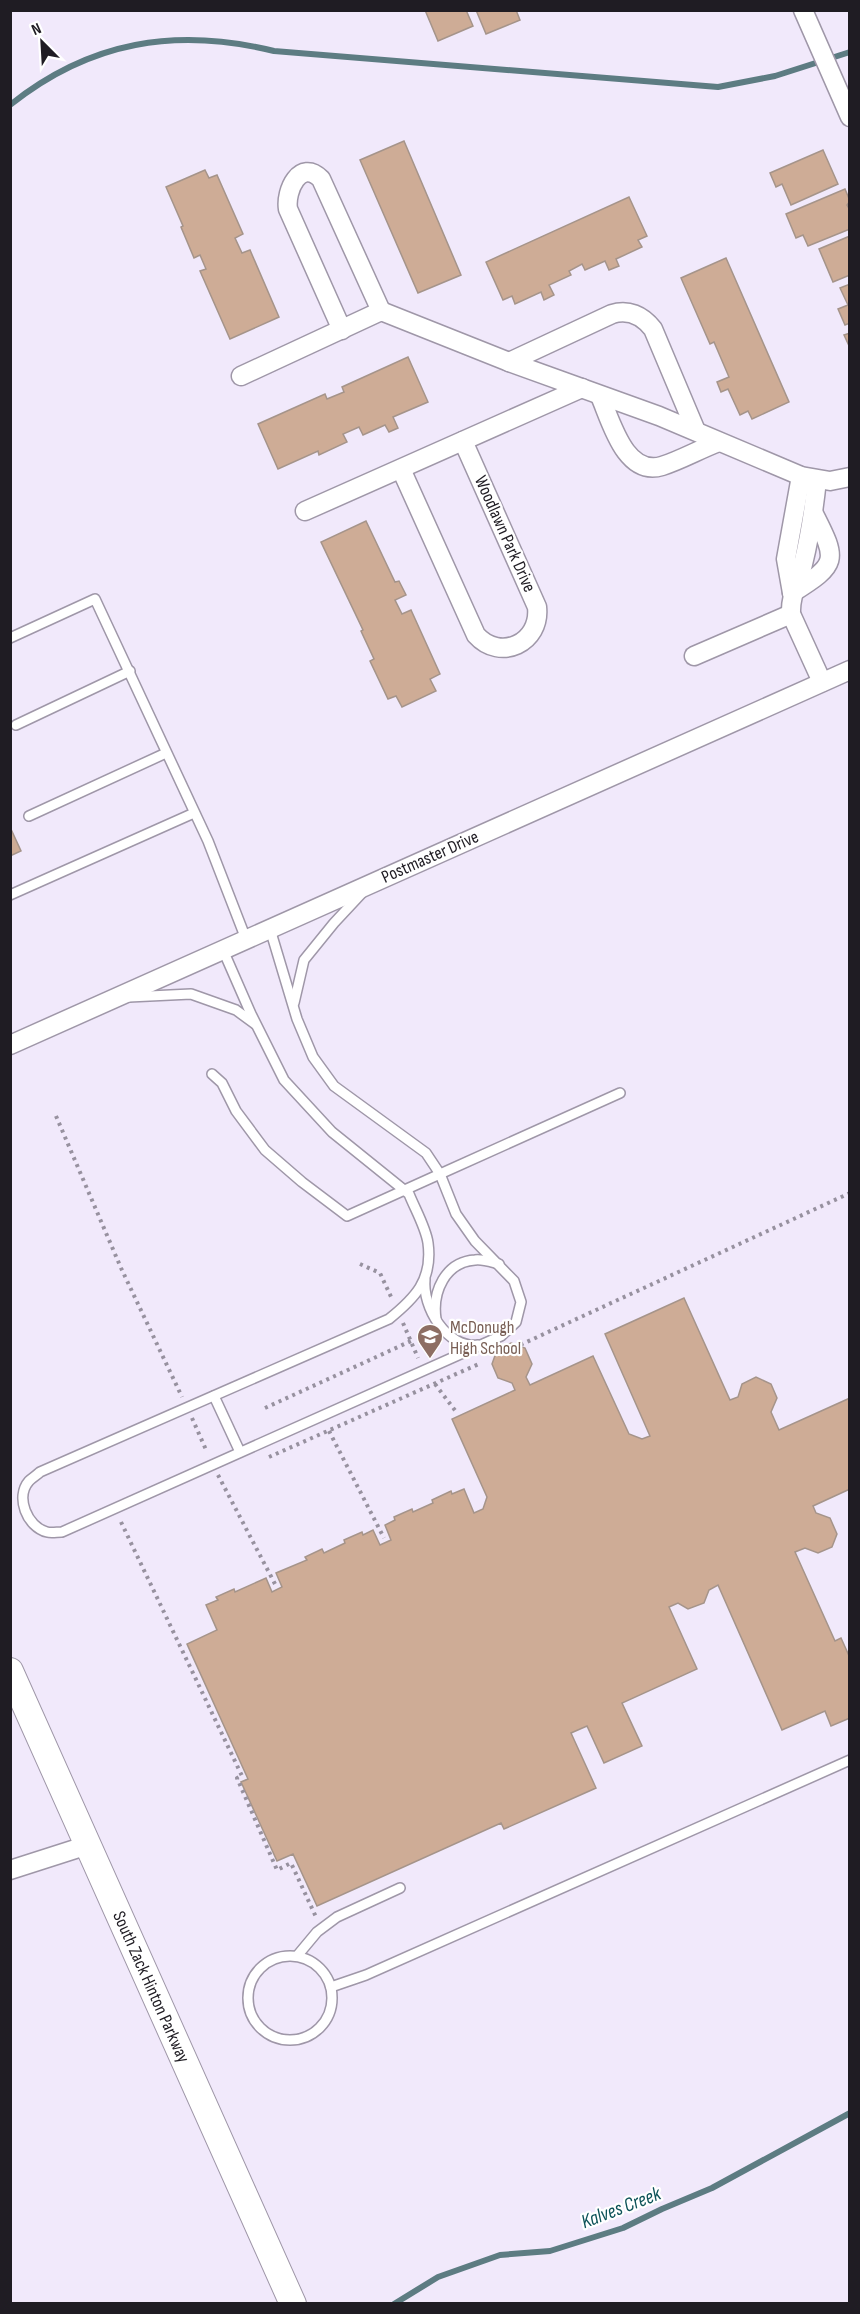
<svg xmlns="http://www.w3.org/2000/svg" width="860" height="2314" font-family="'Sofia Sans Condensed',sans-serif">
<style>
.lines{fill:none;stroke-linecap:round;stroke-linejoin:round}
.stream{stroke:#5d7c82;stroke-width:6}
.building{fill:#ceac96;stroke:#a5948a;stroke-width:1.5}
.lane-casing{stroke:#9f97a8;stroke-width:12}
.street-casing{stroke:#9f97a8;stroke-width:21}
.secondary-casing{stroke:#9f97a8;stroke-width:28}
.path{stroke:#97919f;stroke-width:4;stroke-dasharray:3 4.5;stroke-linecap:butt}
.lane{stroke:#fff;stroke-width:9}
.street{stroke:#fff;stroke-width:18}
.secondary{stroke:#fff;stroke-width:26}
.labels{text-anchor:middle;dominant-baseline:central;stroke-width:4.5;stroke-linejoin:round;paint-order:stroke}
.street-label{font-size:18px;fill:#1f1c23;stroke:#fff}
.education-label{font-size:18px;fill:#785e54;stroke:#fff;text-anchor:start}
.water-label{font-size:20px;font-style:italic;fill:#0d5258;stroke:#fff}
</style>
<rect width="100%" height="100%" fill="#f1e9fb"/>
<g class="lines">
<!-- stream -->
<g class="stream">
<path d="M 10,105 C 90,41 176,27 274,51 L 718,87 L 775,76 L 850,52"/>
<polyline points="394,2304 438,2277 500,2255 550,2251 623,2228 662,2209 712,2188 850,2113"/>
</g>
</g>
<!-- building -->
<g class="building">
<polygon points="425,10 466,10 473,26 438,41"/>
<polygon points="476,10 516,10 520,20 486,34"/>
<polygon points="404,141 461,275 418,293 360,160"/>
<polygon points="823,150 838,184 791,205 782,184 776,187 770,173"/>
<polygon points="205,170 209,178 217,175 243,234 235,238 242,253 250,250 279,317 230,339 200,271 206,269 200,255 194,258 181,227 183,226 166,187"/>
<polygon points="845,189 850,201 847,205 850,210 850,229 808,246 803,235 796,238 786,214"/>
<polygon points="629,197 647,236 638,240 642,247 616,259 619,266 609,270 605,261 585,270 582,264 569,271 571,275 549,285 554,295 544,300 541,292 515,304 512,296 503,300 486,262"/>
<polygon points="850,236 850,275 833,282 819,249"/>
<polygon points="726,258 789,402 752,419 748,411 740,415 728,389 721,392 717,382 729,377 714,342 710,344 681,278"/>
<polygon points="850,284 850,323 845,325 838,309 848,305 840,288"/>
<polygon points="850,333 850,348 844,335"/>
<polygon points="408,357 428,402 393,417 398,428 389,432 385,425 363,435 359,427 343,434 347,442 319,455 318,451 278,469 258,424 325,394 327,399 344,392 342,387"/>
<polygon points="366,521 395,582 399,581 406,595 395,600 402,614 411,610 440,674 430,679 436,691 402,707 396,696 388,699 370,661 374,659 361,631 363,630 321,542"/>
<polygon points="10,827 21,851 10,856"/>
<polygon points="684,1298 730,1400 738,1397 742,1384 756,1377 771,1384 777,1398 771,1412 779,1430 850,1398 850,1489 813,1506 816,1513 830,1518 837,1534 832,1547 818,1553 805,1548 795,1552 835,1641 841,1638 850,1658 850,1718 831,1726 825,1711 782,1730 718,1585 709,1590 704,1603 688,1609 678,1603 669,1607 697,1669 622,1703 642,1746 604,1763 587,1726 571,1733 596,1788 504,1829 501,1823 317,1906 293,1854 277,1861 241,1782 248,1779 187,1644 217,1630 206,1605 218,1600 216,1597 234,1589 235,1592 266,1578 272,1592 282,1587 276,1573 307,1560 305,1557 322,1549 324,1553 345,1543 344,1540 362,1532 363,1535 373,1530 380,1545 391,1540 385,1525 395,1520 394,1517 412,1509 413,1512 433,1503 432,1500 451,1491 452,1494 464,1489 474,1513 483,1509 487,1497 452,1419 515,1390 512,1383 498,1378 492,1364 497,1350 511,1343 525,1348 532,1364 526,1377 530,1385 593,1356 629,1434 642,1439 650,1436 605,1334"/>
</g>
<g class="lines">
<defs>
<g id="lane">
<polyline points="10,638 95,599 208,841 246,939"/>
<polyline points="16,725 130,671"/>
<polyline points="29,816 166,753"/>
<polyline points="10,895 194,813"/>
<polyline points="270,929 297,1019 313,1057 334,1086 426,1153 440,1174 620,1093"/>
<polyline points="129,997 191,994 236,1010 255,1024"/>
<polyline points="294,1003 304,960 334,923 362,893"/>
<path d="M 212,1074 L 222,1083 L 236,1111 L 265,1150 L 302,1182 L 347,1216 L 440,1174 L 456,1214 L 475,1241 L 514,1281 L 521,1302 L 516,1322 L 501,1336 L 62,1532 C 57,1532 51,1533 47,1532 C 27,1527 15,1497 29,1481 C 32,1478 37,1475 40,1472 L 389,1319 C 415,1298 433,1280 428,1243 C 426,1228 415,1209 409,1194 L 404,1190 L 332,1132 L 284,1080 L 251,1014 L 223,950"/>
<path d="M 425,1279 C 422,1307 447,1349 478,1345"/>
<path d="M 436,1319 C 432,1292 445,1262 475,1260 C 483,1259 491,1262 499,1264"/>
<polyline points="214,1396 240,1452"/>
<circle cx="290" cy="1998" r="42"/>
<polyline points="297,1956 317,1932 337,1917 400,1888"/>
<polyline points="331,1987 366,1975 850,1760"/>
</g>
<g id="street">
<polyline points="803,10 850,117"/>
<path d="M 342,330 L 288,209 C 285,191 300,158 321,179 L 381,311"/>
<path d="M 509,362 L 612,314 C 628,309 642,315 653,329 L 696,431"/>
<polyline points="241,376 381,311 509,362 659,416 801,476 830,481 850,477"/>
<path d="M 600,396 C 611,421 625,477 662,466 C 681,460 700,449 719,442"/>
<path d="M 401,469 L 476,635 C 500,662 541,643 537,607 L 463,441"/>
<path d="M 817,480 C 814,508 810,536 803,564 C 799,581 790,595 791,614 L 822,682"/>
<polyline points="305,511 582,388"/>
<polyline points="792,593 786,559 801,476"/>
<path d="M 792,593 C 838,564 838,561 814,514"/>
<polyline points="694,656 791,614"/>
<polyline points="10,1045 850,670"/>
<polyline points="10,1870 88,1845"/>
</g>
<polyline id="secondary" points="10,1671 293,2304"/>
</defs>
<!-- lane casing -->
<use href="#lane" class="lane-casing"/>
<!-- street casing -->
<use href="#street" class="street-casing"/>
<!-- secondary casing -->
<use href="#secondary" class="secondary-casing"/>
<!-- path -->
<g class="path">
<polyline points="56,1116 121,1268 182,1397"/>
<polyline points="360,1264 380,1273 392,1299"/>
<polyline points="403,1323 418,1358"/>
<polyline points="507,1351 850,1193"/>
<polyline points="435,1384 457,1413"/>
<polyline points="265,1408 411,1341"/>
<polyline points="192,1418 207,1452"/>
<polyline points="329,1431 384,1538"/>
<polyline points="269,1457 481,1363"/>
<polyline points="218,1475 275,1584"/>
<polyline points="121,1522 242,1776 237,1778 277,1870 291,1863 316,1917"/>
</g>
<!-- lane -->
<use href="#lane" class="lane"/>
<!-- street -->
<use href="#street" class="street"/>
<!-- secondary -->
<use href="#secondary" class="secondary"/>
</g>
<!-- icons -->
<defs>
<symbol id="school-pin" viewBox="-11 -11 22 30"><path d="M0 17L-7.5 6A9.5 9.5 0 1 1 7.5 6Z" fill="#8d6e63" stroke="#fff"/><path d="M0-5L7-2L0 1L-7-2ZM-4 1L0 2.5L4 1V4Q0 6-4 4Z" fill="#fff"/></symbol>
</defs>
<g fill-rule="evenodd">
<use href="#school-pin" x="415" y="1322" width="30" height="40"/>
</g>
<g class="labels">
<!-- street labels -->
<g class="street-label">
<text transform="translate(505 534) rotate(66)">Woodlawn Park Drive</text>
<text transform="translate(430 857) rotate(-24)">Postmaster Drive</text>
<text transform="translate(151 1987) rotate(66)">South Zack Hinton Parkway</text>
</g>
<!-- education labels -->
<g class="education-label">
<text x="450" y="1327">McDonugh<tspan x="450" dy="21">High School</tspan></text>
</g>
<!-- water labels -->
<g class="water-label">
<text transform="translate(621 2208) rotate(-21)">Kalves Creek</text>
</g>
</g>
<!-- border -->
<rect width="860" height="2314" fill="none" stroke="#1f1c23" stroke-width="24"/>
<!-- north arrow -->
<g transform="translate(42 42) rotate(336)" stroke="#ffffff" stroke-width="4.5" paint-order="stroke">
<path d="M0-4.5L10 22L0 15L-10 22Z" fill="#1f1c23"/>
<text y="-9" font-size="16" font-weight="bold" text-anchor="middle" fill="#1f1c23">N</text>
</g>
</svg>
